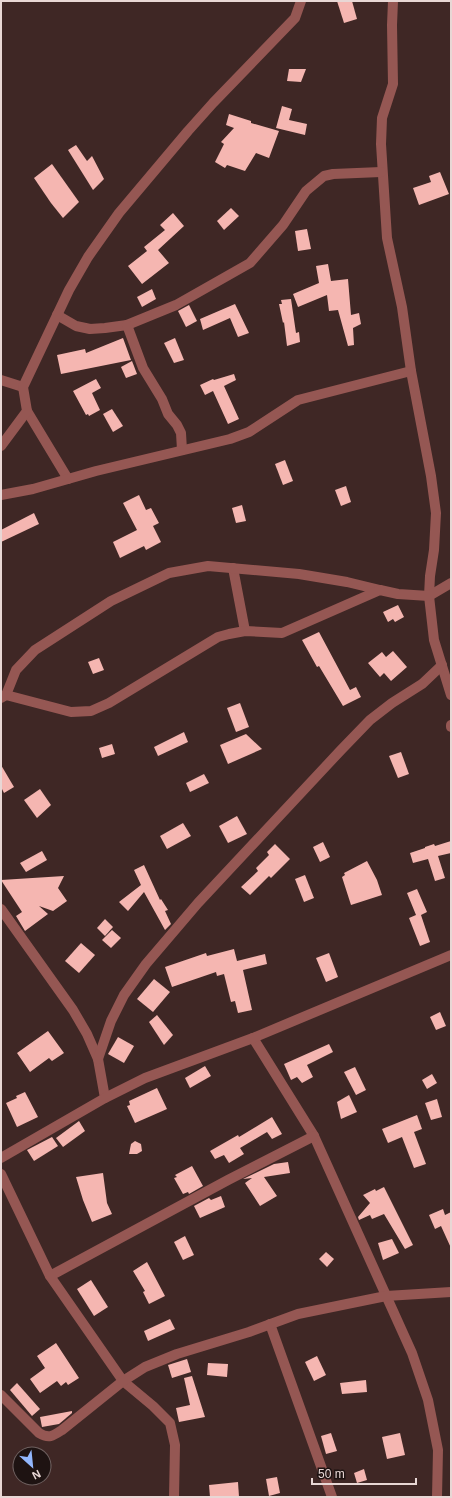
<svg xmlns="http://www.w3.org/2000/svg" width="452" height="1498" font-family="Arial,sans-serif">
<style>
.building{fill:#f5b6b1}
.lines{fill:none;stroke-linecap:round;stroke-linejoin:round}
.minor{stroke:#955753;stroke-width:10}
</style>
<rect width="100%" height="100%" fill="#3f2725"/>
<!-- building -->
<g class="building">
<polygon points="337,1 352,1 357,19 344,23"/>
<polygon points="289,69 306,69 301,82 287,81"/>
<polygon points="282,106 292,109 289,120 307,124 305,135 276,128"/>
<polygon points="229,114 251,121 251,123 279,131 269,158 256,153 245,171 227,165 225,168 215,162 224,144 221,142 234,128 226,125"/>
<polygon points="76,145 87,161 92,156 104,179 93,190 68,150"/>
<polygon points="52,164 79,202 63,218 51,203 34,178"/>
<polygon points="440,172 449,194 419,205 413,188 431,182 429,176"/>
<polygon points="231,208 239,216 224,230 217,221"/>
<polygon points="173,213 184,226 158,250 169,263 142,284 128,266 147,251 144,247 165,230 160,225"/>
<polygon points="307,229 311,249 298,251 295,231"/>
<polygon points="328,264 331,281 348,279 351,315 359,313 361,324 353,328 354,345 348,346 338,310 329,311 327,295 298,307 293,294 319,283 316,266"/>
<polygon points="152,289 156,299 142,307 137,297"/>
<polygon points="291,299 296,333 299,332 300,342 287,346 284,322 283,323 279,304 282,304 281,300"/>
<polygon points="235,304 249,333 238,337 230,318 203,330 200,319"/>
<polygon points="189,305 197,321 186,327 178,311"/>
<polygon points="123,338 131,360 61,374 57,355 85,349 86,353"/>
<polygon points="175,338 184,360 174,363 164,343"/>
<polygon points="132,361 137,374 126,378 121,367"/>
<polygon points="234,374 236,380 224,386 239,419 228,424 213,391 205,395 200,385 213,379 214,380"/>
<polygon points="96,379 101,388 92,393 100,410 89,416 88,414 86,415 73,391"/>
<polygon points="112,409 123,426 113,432 103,414"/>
<polygon points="285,460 293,481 283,485 275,464"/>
<polygon points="346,486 351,502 341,506 335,490"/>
<polygon points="139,495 146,510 151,508 159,523 153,526 161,542 146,550 144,546 120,558 113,542 137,530 123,503"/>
<polygon points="242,505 246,521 236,523 232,508"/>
<polygon points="34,513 39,524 1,542 1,530"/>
<polygon points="398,605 404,617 395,622 393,619 388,622 383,612"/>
<polygon points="319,632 350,690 356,687 361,697 343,706 319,666 317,667 302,640"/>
<polygon points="393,651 407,667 391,681 384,673 380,677 368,663 382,652 386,657"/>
<polygon points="99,658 104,670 93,674 88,662"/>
<polygon points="240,703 249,727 236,732 227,708"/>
<polygon points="184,732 188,742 158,756 154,747"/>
<polygon points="246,734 262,749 228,764 220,745"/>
<polygon points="112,744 115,754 102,758 99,748"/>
<polygon points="401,752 409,774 398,778 389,756"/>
<polygon points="1,765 14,787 4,793 1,787"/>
<polygon points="204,774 209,783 190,792 186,783"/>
<polygon points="40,789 51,805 37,818 24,800"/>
<polygon points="237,816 247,834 228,843 219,826"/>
<polygon points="183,823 191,836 167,849 160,836"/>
<polygon points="451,841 451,853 438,856 445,878 435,881 428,859 413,863 410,853 425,848 425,847 434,844 435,846"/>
<polygon points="323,842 330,857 320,862 313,847"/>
<polygon points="275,844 290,859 271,878 269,876 250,895 241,887 258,871 256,868 269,855 267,852"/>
<polygon points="42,851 47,860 26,872 20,863"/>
<polygon points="367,861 377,880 382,895 351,905 342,877 345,875 344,873"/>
<polygon points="144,865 160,900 161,899 168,910 165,911 171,924 165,930 144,892 128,911 119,902 141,885 134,870"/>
<polygon points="305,875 314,898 304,902 295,879"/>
<polygon points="64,876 58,888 67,901 53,911 39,906 48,914 25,931 16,916 22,912 1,880"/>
<polygon points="417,889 427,912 421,915 430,942 420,946 409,918 416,915 407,893"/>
<polygon points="105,919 113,927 105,936 97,928"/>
<polygon points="112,930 121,938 111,948 102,940"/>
<polygon points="81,943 95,955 79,973 65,961"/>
<polygon points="234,949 237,961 265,954 267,964 243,970 252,1010 238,1013 235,1001 231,1002 224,974 217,976 216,972 172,987 165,967 206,953 207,956"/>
<polygon points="329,953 338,977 326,982 316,958"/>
<polygon points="154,979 170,992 153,1012 137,999"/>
<polygon points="440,1012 446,1026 436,1030 430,1017"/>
<polygon points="157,1015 173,1035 164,1045 149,1022"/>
<polygon points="48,1031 64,1053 52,1061 49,1058 30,1072 17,1053"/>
<polygon points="118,1037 134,1046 124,1063 108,1054"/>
<polygon points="329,1044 333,1052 307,1065 313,1077 302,1083 297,1077 291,1080 284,1064"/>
<polygon points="205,1066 211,1076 190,1088 185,1078"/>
<polygon points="355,1067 366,1090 356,1095 344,1072"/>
<polygon points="432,1074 437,1083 427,1089 422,1080"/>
<polygon points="157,1088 167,1109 135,1123 127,1106 130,1105 129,1101"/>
<polygon points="25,1092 38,1117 17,1127 6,1103 17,1098 16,1096"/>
<polygon points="349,1095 357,1112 341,1119 337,1102"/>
<polygon points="437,1099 442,1117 431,1120 425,1103"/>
<polygon points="417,1115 422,1129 414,1132 426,1164 414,1168 402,1137 388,1143 382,1129"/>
<polygon points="272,1117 282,1134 272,1139 267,1132 240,1148 244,1154 229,1163 224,1155 215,1159 210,1151 238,1135 239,1137"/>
<polygon points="79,1121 85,1131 63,1147 56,1138"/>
<polygon points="52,1137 58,1146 34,1161 27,1150"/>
<polygon points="135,1141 141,1144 142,1151 137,1154 129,1154 131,1144"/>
<polygon points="288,1162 290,1173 264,1177 277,1196 260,1206 245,1183 252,1178 243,1179 274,1164"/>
<polygon points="192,1166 203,1186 189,1194 188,1192 183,1194 174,1178 177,1177 175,1175"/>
<polygon points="103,1173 107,1203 112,1214 92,1222 83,1200 76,1177"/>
<polygon points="384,1187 413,1245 405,1249 384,1214 372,1219 370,1215 359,1220 358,1217 370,1203 363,1195 375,1189 376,1191"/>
<polygon points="221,1196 225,1207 200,1218 194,1206 209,1198 211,1200"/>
<polygon points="443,1209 445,1215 451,1212 451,1248 441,1226 435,1229 429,1215"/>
<polygon points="185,1236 194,1255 183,1260 174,1242"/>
<polygon points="392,1239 399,1253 383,1260 378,1243"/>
<polygon points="326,1252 334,1259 327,1267 319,1259"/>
<polygon points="147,1262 165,1296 149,1304 143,1292 145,1291 133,1271"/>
<polygon points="91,1280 108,1307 94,1316 77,1289"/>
<polygon points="170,1319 175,1329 148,1341 144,1331"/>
<polygon points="56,1343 79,1378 68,1385 66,1382 61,1386 57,1381 40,1393 30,1379 45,1368 37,1356"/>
<polygon points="317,1356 326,1375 314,1381 305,1362"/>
<polygon points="187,1359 191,1372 172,1378 168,1365"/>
<polygon points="208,1363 228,1364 227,1377 207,1375"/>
<polygon points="192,1376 205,1417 179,1422 176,1408 190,1405 184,1378"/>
<polygon points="366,1380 367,1392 342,1394 340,1383"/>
<polygon points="17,1383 40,1409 32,1416 10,1390"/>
<polygon points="72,1411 72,1413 59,1424 42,1427 40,1417"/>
<polygon points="331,1433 337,1451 326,1454 321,1436"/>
<polygon points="400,1433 405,1455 387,1459 382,1437"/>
<polygon points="364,1469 367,1480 357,1483 354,1473"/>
<polygon points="277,1477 280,1493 269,1496 266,1479"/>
<polygon points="238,1482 239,1497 210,1497 209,1485"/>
</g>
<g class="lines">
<!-- minor -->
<g class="minor">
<polyline points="393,1 392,25 393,84 382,118 381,144 387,238 402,307 411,371 431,476 436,513 434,550 430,576 429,596 434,640 451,695"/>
<polyline points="57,315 76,326 90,329 105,328 127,325 176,305 250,263 283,225 306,191 324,176 333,174 381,172"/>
<polyline points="127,325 143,368 162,399 168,414 177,425 181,433 182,450"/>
<polyline points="1,380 23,387"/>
<polyline points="27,411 68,479"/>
<polyline points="1,446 27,411 23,387 69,290 88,257 119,213 188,131 213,103 295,18 301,1"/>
<polyline points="1,495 33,489 96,471 230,439 249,432 298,400 411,371"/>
<polyline points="233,568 245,631"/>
<polyline points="6,695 16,670 35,650 111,601 169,573 208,566 299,574 347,582 380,590"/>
<polyline points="1,698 6,695 71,712 91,711 109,703 218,637 229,634 245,631 282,633 380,590 398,594 429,596 451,583"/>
<polyline points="451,725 451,727"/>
<polyline points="1,909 73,1010 87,1034 98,1059 105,1098"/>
<polyline points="253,1038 314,1136 412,1353 428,1400 438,1450 437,1497"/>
<polyline points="98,1059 111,1021 124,995 146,964 198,903 341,750 370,720 392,703 422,684 442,665"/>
<polyline points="1,1158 105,1098 145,1078 253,1038 451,955"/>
<polyline points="1,1174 50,1276 123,1381 153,1406 170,1423 175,1445 174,1497"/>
<polyline points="50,1276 228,1180 314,1136"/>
<polyline points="270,1324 332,1497"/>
<path d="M 1,1395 L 39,1433 C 49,1439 53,1436 62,1430 L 123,1381 L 145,1367 L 177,1354 L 249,1332 L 298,1314 L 386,1296 L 451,1292"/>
</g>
</g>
<!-- border -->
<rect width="452" height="1498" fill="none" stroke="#e8d7d5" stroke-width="4"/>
<!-- north arrow -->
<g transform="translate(32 1466) rotate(153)"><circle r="19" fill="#1e1312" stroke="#6f6160"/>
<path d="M0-3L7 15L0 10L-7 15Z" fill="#92b7fd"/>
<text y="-6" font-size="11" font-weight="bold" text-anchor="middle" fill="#e8d7d5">N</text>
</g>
<!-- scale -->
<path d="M312 1478v6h104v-6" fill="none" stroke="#e8d7d5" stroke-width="2"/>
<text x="318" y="1478" font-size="12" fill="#e8d7d5" stroke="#1e1312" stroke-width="3" paint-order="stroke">50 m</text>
</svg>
